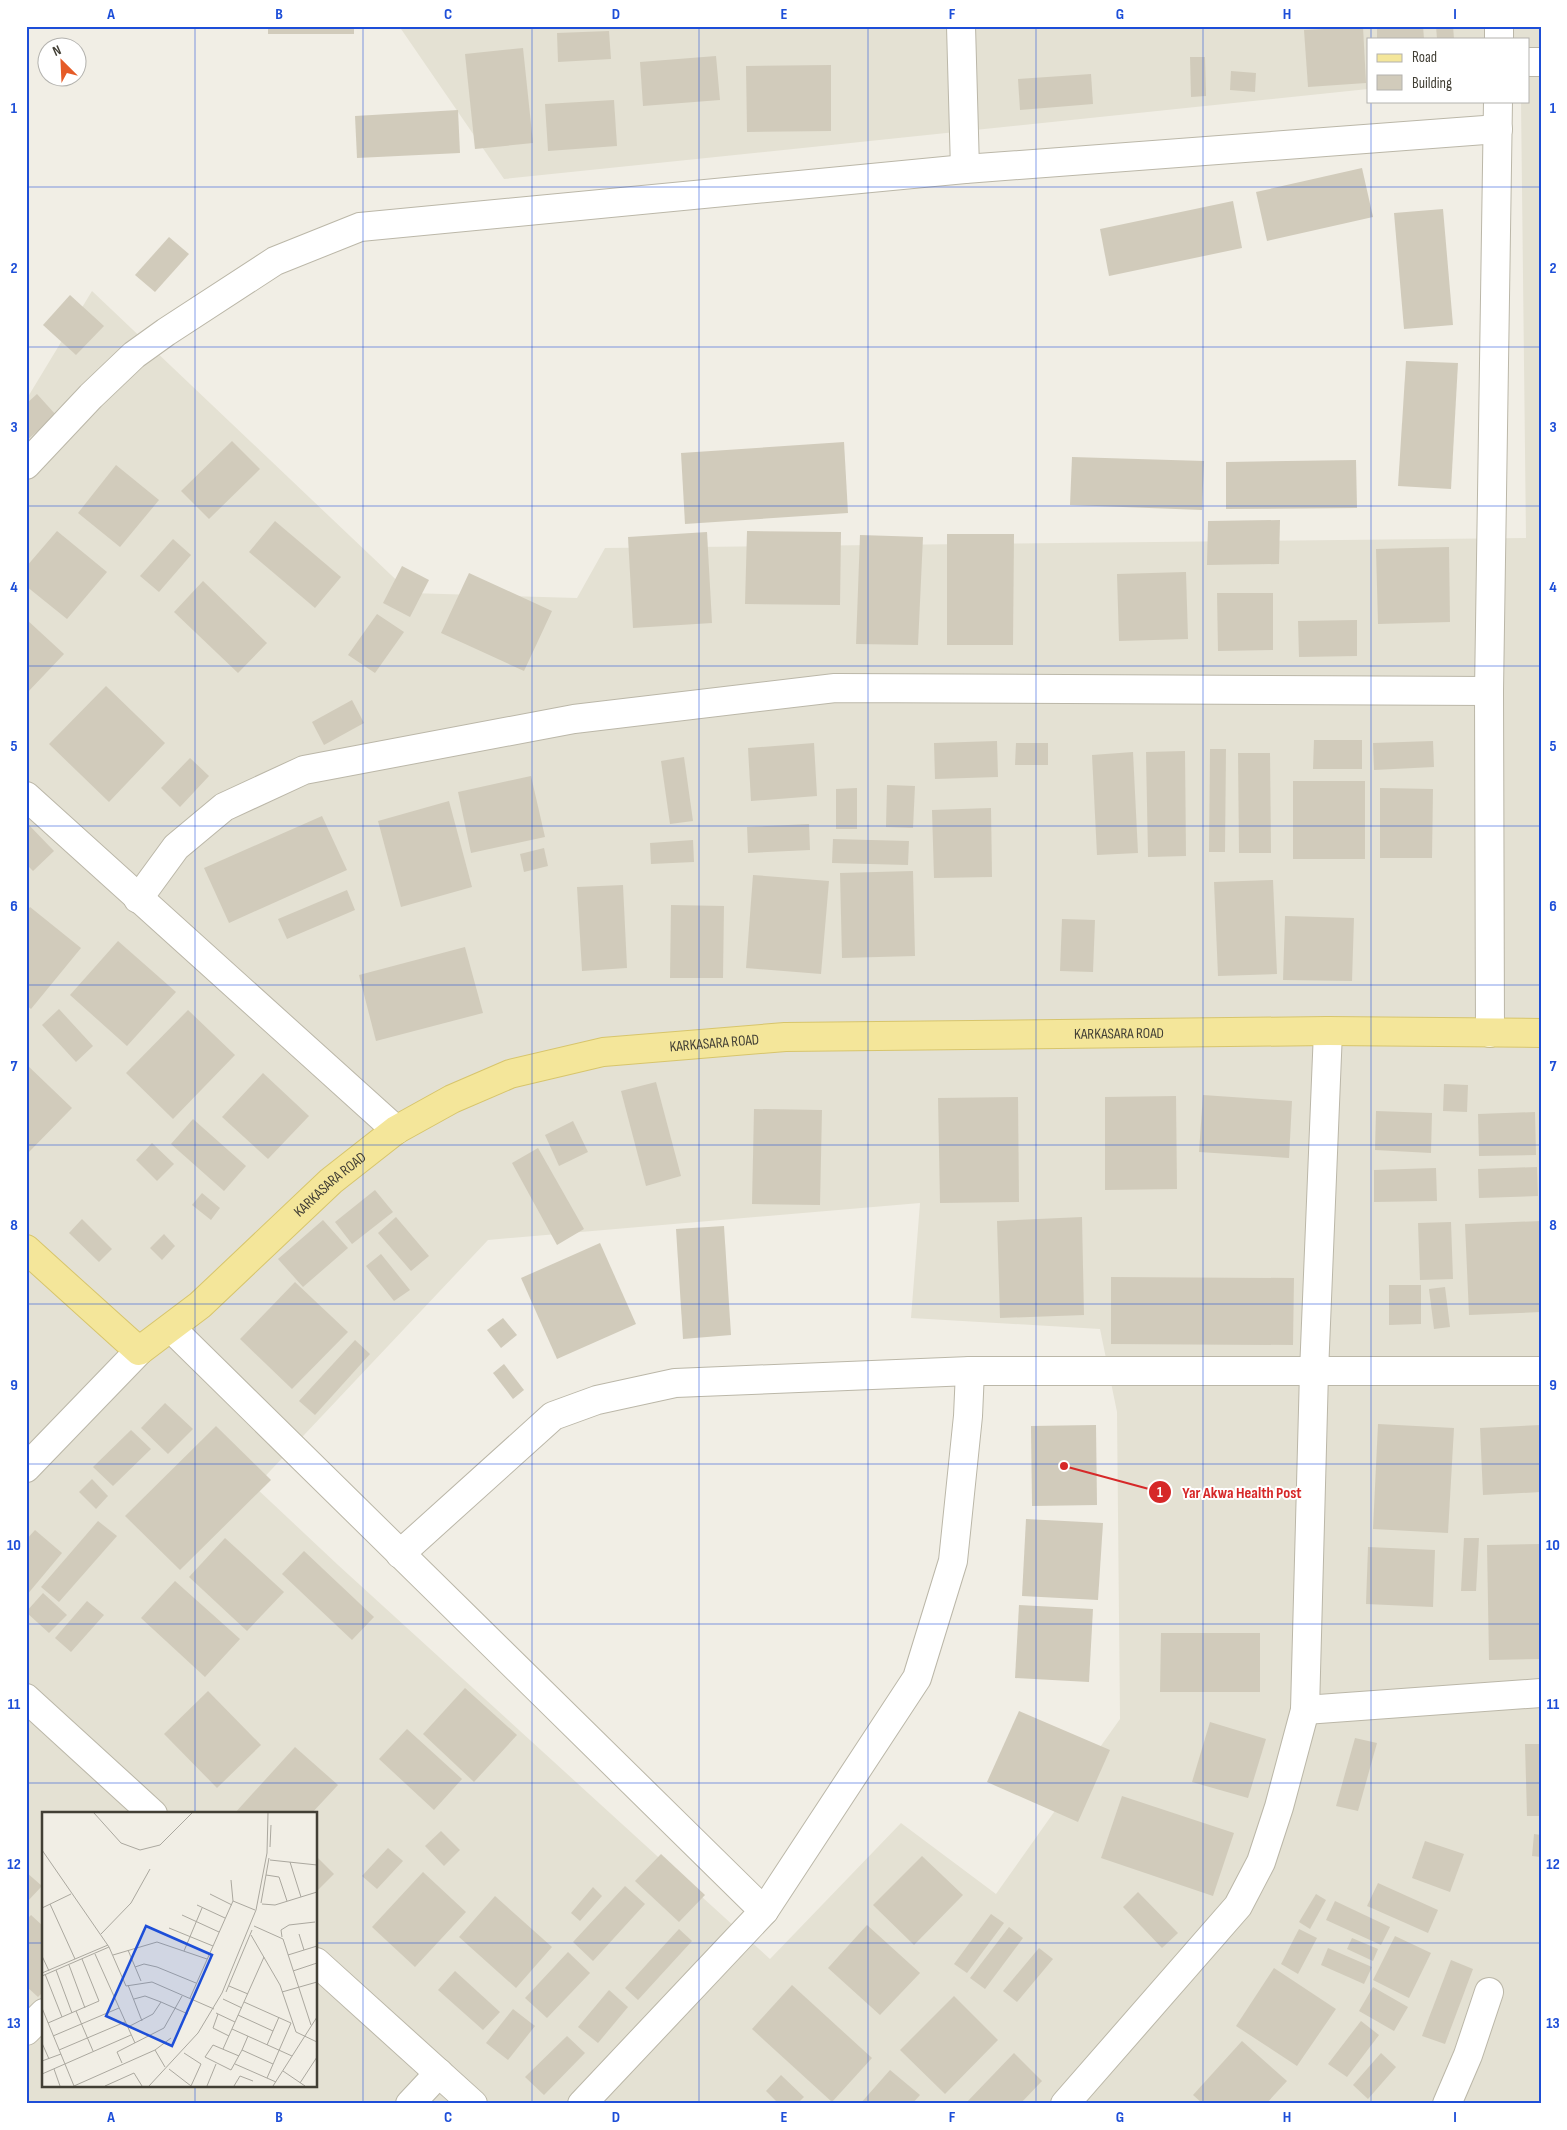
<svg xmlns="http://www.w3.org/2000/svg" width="1567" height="2130" font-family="'Sofia Sans Condensed',sans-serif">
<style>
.residential{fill:#e4e1d3;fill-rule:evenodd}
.building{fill:#d1cbbb}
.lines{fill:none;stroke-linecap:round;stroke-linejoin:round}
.minor-casing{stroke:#bbb7a8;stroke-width:30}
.major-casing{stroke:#d7c56c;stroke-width:30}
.minor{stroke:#fff;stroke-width:28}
.major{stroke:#f4e69a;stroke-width:28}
.grid{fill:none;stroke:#1d4ed8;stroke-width:1;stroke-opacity:0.55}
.labels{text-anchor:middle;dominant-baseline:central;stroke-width:4;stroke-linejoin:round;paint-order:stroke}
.street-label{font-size:15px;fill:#423f35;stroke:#fff}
.inset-road{fill:none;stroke:#aba89f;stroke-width:1}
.view{fill:#1d4ed8;fill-opacity:0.15;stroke:#1d4ed8;stroke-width:2.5}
.inset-edge{fill:none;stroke:#423f35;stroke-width:2.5}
.leader{fill:none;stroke:#d62828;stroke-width:2}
.callout-dot{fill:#d62828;stroke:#fff;stroke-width:2}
.mark-label{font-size:15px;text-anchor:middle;font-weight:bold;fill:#fff}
.callout-label{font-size:16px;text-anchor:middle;font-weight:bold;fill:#d62828;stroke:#fff;stroke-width:4;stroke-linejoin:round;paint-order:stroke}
.neatline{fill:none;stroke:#1d4ed8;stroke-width:2}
.grid-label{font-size:16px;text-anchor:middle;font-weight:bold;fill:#1d4ed8}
</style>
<rect width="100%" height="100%" fill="#f1eee5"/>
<!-- residential -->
<path class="residential" d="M 399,26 L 1541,26 L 1541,2104 L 26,2104 L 26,400 L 92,291 L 410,593 L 577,598 L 605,548 L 1526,538 L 1521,101 L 1528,101 L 1528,39 L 1368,39 L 1368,89 L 504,179 ZM 920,1203 L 911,1318 L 1100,1329 L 1117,1412 L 1120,1719 L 996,1894 L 901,1823 L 770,1959 L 338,1565 L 255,1487 L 488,1240 ZM 44,1814 L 316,1814 L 316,2086 L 44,2086 Z"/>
<!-- building -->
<g class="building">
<rect x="268" y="26" width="86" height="8"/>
<polygon points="1377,26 1423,26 1424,39 1377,39"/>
<polygon points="1436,26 1453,26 1454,39 1437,39"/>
<polygon points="1363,27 1366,83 1308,87 1304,30"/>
<polygon points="609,31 611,59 558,62 557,33"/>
<polygon points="523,48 533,143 475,149 465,54"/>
<polygon points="716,56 720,100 643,106 640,62"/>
<polygon points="1190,57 1205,57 1206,96 1191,97"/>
<polygon points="831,65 831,131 747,132 746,66"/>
<polygon points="1231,71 1256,73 1255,92 1230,90"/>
<polygon points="1091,74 1093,104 1020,110 1018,79"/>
<polygon points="614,100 617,146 548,151 545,104"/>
<polygon points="458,110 460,153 357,158 355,116"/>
<polygon points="1362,168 1373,217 1267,241 1256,192"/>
<polygon points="1233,201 1242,248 1109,276 1100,229"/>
<polygon points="1443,209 1453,325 1404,329 1394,213"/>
<polygon points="169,237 189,254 155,292 135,275"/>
<polygon points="70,295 104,326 76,355 43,325"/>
<polygon points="1406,361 1458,363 1451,489 1398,486"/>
<polygon points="37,394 56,415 26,441 26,404"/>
<polygon points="232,441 260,469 209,519 181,491"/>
<polygon points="844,442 848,513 685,524 681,453"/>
<polygon points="1072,457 1204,461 1202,510 1070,505"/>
<polygon points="1356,460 1357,508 1226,509 1226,462"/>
<polygon points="116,465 159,500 120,547 78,513"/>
<polygon points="1280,520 1279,564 1207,565 1208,521"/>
<polygon points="275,521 341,577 315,608 249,552"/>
<polygon points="57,531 107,572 67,619 26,586 26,567"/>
<polygon points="747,531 841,532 840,605 745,604"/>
<polygon points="707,532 712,623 633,628 628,537"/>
<polygon points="947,534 1014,534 1013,645 947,645"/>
<polygon points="860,535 923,537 918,645 856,644"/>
<polygon points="173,539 191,555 159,592 140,576"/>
<polygon points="1449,547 1450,622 1378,624 1376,549"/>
<polygon points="402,566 429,580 410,617 383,603"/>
<polygon points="1186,572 1188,639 1119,641 1117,574"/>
<polygon points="469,573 552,611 524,671 441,633"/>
<polygon points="203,581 267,643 238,673 174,612"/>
<polygon points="1217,593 1273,593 1273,650 1218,651"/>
<polygon points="377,614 404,632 375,673 348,655"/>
<polygon points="26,619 64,654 26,694"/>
<polygon points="1357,620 1357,656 1299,657 1298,621"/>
<polygon points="106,686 165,743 109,802 49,744"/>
<polygon points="352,700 364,723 324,745 312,722"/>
<polygon points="1314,740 1362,740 1362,769 1313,769"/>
<polygon points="997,741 998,777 935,779 934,743"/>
<polygon points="1433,741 1434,767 1374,770 1373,743"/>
<polygon points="814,743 817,796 751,801 748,748"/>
<polygon points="1016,743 1048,743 1048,765 1015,765"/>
<polygon points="1210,749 1226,749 1225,852 1209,852"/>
<polygon points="1185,751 1186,856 1148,857 1146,752"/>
<polygon points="1133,752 1138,853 1097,855 1092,755"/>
<polygon points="1238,753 1270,753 1271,853 1239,853"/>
<polygon points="684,757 693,821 670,824 661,761"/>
<polygon points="190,758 209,776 180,807 161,788"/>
<polygon points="531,776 545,837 471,853 458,792"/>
<rect x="1293" y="781" width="72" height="78"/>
<polygon points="887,785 915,786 913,828 886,827"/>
<polygon points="857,788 857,829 836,829 836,789"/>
<polygon points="1380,788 1433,789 1432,858 1380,858"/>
<polygon points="449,801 472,887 401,907 378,821"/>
<polygon points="991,808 992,877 934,878 932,810"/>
<polygon points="322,816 347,870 229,923 204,868"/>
<polygon points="26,822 54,851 33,871 26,864"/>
<polygon points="809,824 810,850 748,853 747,827"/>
<polygon points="833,839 909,841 908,865 832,863"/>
<polygon points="693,840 694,862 651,864 650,843"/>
<polygon points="544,848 548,866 524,872 520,854"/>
<polygon points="913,871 915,956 842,958 840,873"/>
<polygon points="753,875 829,881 821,974 746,968"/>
<polygon points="1273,880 1277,974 1218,976 1214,882"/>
<polygon points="623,885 627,968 582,971 577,887"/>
<polygon points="347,890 355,910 287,939 278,919"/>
<polygon points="671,905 724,906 723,978 670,978"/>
<polygon points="30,907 81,948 31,1009 26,1005 26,912"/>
<polygon points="1285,916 1354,918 1352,981 1283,980"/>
<polygon points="1062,919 1095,920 1093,972 1060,971"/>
<polygon points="118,941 176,992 127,1046 70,995"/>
<polygon points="465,947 483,1013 376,1041 359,975"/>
<polygon points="59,1009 93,1046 76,1062 42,1025"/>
<polygon points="188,1010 235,1055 173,1119 126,1073"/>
<polygon points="26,1064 72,1108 26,1155"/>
<polygon points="263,1073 309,1116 268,1159 222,1117"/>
<polygon points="656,1082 681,1176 646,1186 621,1091"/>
<polygon points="1444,1084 1468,1085 1467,1112 1443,1111"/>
<polygon points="1203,1095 1292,1101 1289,1158 1199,1152"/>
<polygon points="1176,1096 1177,1189 1105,1190 1105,1097"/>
<polygon points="1018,1097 1019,1202 940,1203 938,1098"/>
<polygon points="754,1109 822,1110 820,1205 752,1204"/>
<polygon points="1376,1111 1432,1113 1431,1153 1375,1150"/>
<polygon points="1535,1112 1536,1155 1479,1156 1478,1114"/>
<polygon points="193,1119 246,1166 224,1191 171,1144"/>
<polygon points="573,1121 588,1152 559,1166 545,1135"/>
<polygon points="152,1143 174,1164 157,1181 136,1160"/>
<polygon points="538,1148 584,1229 557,1245 512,1163"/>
<polygon points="1537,1167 1538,1196 1479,1198 1478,1169"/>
<polygon points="1436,1168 1437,1201 1374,1202 1374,1170"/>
<polygon points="375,1190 393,1212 352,1244 335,1222"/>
<polygon points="202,1193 220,1208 211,1220 192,1205"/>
<polygon points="396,1217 429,1256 411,1271 378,1233"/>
<polygon points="1082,1217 1084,1315 1000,1318 997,1221"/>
<polygon points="82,1219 112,1249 99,1262 69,1233"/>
<polygon points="323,1220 348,1248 303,1287 278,1259"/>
<polygon points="1541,1221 1541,1312 1469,1315 1465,1224"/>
<polygon points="1451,1222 1453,1279 1420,1280 1418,1223"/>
<polygon points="724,1226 731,1335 683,1339 676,1229"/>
<polygon points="164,1234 175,1246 162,1260 150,1248"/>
<polygon points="600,1243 636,1324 557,1359 521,1278"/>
<polygon points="381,1254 410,1290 394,1301 366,1266"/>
<polygon points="1111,1277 1294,1278 1293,1345 1111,1344"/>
<polygon points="295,1282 348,1332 292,1389 240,1339"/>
<polygon points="1389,1285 1421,1285 1421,1324 1389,1325"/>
<polygon points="1445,1287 1450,1327 1434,1329 1429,1289"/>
<polygon points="503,1318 517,1335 501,1348 487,1330"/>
<polygon points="355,1340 370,1354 315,1415 299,1401"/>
<polygon points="504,1364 524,1390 513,1399 493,1373"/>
<polygon points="165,1403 193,1429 168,1454 141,1428"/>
<polygon points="1378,1424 1454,1428 1448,1533 1373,1529"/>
<polygon points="1096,1425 1097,1505 1032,1506 1031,1426"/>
<polygon points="1541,1425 1541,1492 1483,1495 1480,1428"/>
<polygon points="216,1426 271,1480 180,1570 125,1516"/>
<polygon points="131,1430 151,1449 113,1486 93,1467"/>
<polygon points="92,1479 108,1496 96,1509 79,1492"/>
<polygon points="1026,1519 1103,1523 1098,1600 1022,1596"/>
<polygon points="98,1521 117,1536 59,1602 41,1587"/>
<polygon points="35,1530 62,1553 26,1596 26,1540"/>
<polygon points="225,1538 284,1592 247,1631 189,1577"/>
<polygon points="1464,1538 1479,1538 1476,1591 1461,1591"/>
<polygon points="1541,1544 1541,1659 1489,1660 1487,1545"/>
<polygon points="1368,1547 1435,1550 1433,1607 1366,1604"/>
<polygon points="304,1551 374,1617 352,1640 282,1574"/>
<polygon points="175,1581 240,1639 205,1677 141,1618"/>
<polygon points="43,1593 67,1615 49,1633 26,1612"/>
<polygon points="87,1601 104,1615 71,1652 55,1638"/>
<polygon points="1019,1605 1093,1609 1089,1682 1015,1678"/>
<polygon points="1161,1633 1260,1633 1260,1692 1160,1692"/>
<polygon points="465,1688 517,1735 474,1782 423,1734"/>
<polygon points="208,1691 261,1745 217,1788 164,1734"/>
<polygon points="1019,1711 1110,1750 1078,1822 987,1782"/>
<polygon points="1210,1722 1266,1739 1248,1798 1192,1782"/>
<polygon points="407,1729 462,1779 434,1810 379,1759"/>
<polygon points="1355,1738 1377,1743 1358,1811 1336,1806"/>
<polygon points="1525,1744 1541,1744 1541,1816 1527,1816"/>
<polygon points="295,1747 338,1785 311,1814 234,1814"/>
<polygon points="1122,1796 1234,1833 1213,1896 1101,1858"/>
<polygon points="441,1831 460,1850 444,1866 425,1846"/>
<polygon points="1534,1834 1541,1835 1541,1857 1532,1856"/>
<polygon points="1425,1841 1464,1854 1450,1892 1412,1878"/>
<polygon points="388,1848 403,1861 377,1889 362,1876"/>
<polygon points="661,1854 705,1895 679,1922 635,1881"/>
<polygon points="316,1856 334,1874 316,1892"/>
<polygon points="922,1856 963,1895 914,1945 873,1905"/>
<polygon points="26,1872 42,1886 26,1903"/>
<polygon points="423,1872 466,1912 415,1967 372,1927"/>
<polygon points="1378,1883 1438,1910 1428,1933 1367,1906"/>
<polygon points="625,1886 645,1904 593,1961 573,1942"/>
<polygon points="593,1887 602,1896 580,1921 571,1913"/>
<polygon points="1138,1892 1178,1933 1162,1948 1123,1907"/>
<polygon points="1316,1894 1326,1900 1310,1929 1299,1922"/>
<polygon points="495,1896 552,1947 516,1988 459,1937"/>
<polygon points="1335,1901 1390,1927 1381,1945 1326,1920"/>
<polygon points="991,1914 1004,1923 967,1973 954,1964"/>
<polygon points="31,1915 44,1927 44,1991 38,1997 26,1986 26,1920"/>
<polygon points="867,1925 920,1973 880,2015 828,1968"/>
<polygon points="1009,1927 1023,1938 985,1989 970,1978"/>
<polygon points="679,1929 692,1941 638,2000 625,1988"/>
<polygon points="1299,1929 1317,1938 1298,1974 1281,1964"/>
<polygon points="1395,1936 1431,1953 1409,1998 1373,1980"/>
<polygon points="1352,1938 1378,1949 1373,1961 1347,1949"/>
<polygon points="1039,1948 1053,1959 1017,2002 1003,1991"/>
<polygon points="1328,1948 1372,1967 1364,1984 1321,1965"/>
<polygon points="568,1952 590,1973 547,2018 525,1998"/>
<polygon points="1451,1960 1473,1969 1445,2044 1422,2036"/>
<polygon points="1274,1968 1336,2009 1297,2066 1236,2026"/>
<polygon points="455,1971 500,2012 483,2030 438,1990"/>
<polygon points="792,1985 872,2058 832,2102 752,2029"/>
<polygon points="1373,1987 1408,2007 1394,2031 1359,2011"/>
<polygon points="609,1990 628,2007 598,2043 578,2027"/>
<polygon points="954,1996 998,2040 945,2094 900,2050"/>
<polygon points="513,2009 535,2026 508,2060 486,2043"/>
<polygon points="1361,2021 1379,2035 1347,2077 1328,2064"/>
<polygon points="567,2036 585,2053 544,2095 525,2077"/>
<polygon points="1242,2041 1287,2081 1266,2104 1203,2104 1193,2095"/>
<polygon points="1014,2053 1042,2081 1020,2104 965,2104"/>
<polygon points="1381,2053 1396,2067 1368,2099 1353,2085"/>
<polygon points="890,2070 920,2095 912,2104 860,2104"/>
<polygon points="781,2075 804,2097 797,2104 779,2104 766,2091"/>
</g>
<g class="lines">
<defs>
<g id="minor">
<polyline points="961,26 965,169"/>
<polyline points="1499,39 1499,26"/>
<polyline points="1528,62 1541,62"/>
<polyline points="26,465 91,396 134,355 166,332 275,261 360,227 965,169 1498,129"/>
<polyline points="26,796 396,1130"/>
<polyline points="138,899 176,847 224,807 304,770 574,719 835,688 1489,691"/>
<polyline points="1490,1033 1489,691 1498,101"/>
<polyline points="171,1328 764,1911"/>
<polyline points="26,1468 139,1351"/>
<polyline points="400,1554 553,1416 597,1400 675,1383 970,1371"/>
<polyline points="26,1698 153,1814"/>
<polyline points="1305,1710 1541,1693"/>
<polyline points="316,1962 473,2104"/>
<polyline points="26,2031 44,2013"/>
<polyline points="410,2104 439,2073"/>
<polyline points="582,2104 764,1911 917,1678 953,1561 968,1416 970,1371 1541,1371"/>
<polyline points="1065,2104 1238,1906 1261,1862 1279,1807 1305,1710 1314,1372 1328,1031"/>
<polyline points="1447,2104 1468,2055 1489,1992"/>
</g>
<g id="major">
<path id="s1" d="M 26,1249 L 139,1351 L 200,1305 L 331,1181 L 396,1130 L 452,1099 L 510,1074 L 603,1052 L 785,1037 L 1328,1031 L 1541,1033"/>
</g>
</defs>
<!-- minor casing -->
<use href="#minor" class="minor-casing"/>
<!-- major casing -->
<use href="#major" class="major-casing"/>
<!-- minor -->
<use href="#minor" class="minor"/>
<!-- major -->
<use href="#major" class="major"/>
</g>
<!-- grid -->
<path class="grid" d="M 195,26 L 195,1814M 363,26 L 363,2104M 532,26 L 532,2104M 699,26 L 699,2104M 868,26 L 868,2104M 1036,26 L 1036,2104M 1203,26 L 1203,2104M 1371,26 L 1371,39M 1371,101 L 1371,2104M 26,187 L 1541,187M 26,347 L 1541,347M 26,506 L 1541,506M 26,666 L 1541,666M 26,826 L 1541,826M 26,985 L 1541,985M 26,1145 L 1541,1145M 26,1304 L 1541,1304M 26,1464 L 1541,1464M 26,1624 L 1541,1624M 26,1783 L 1541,1783M 26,1943 L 44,1943M 316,1943 L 1541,1943M 195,2086 L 195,2104"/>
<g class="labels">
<!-- street labels -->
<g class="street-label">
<text stroke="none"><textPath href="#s1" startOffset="1231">KARKASARA ROAD</textPath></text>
<text stroke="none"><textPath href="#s1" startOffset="826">KARKASARA ROAD</textPath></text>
<text stroke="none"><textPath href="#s1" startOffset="406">KARKASARA ROAD</textPath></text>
</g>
</g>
<!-- overview -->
<g transform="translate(42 1812)">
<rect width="275" height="275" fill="#f1eee5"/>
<path class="inset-road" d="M 52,1 L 79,31 L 98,38 L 118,33 L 150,1M 228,35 L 229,13M 0,38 L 67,135 L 84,174 L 110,170 L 172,197M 228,48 L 275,53M 248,50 L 259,85M 224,63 L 237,65 L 245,89M 168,82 L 190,93M 191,89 L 213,98M 219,91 L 227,46M 8,92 L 33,147M 220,92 L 233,93 L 275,80M 155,93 L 183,106M 0,96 L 29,82M 140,103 L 177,120M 212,114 L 241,127 L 269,213M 127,116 L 171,134M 59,122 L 89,91 L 108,57M 257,122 L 262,138M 209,123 L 238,173 L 254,220 L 275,230M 240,125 L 239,118 L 247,113 L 273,110M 86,138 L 99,169M 142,139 L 160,96M 53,142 L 93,231M 71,143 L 115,130 L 165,147M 246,143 L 275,134M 0,144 L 7,159M 27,153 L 43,196M 93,155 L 102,152 L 115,155 L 154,171M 14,158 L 30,201M 251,159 L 275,151M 0,161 L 66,133M 3,162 L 20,205M 0,164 L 67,135M 86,173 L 100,209M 187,174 L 206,182M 184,180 L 210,118M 240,180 L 275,170M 148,186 L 191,89 L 189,68M 92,187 L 103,184 L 119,190M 181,187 L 200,196M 202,190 L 249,211M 0,196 L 32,274M 34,199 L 51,239M 174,201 L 193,210M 176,202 L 171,216 L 187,224M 196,203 L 231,219M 6,211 L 57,189 L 40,147M 86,215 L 111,202 L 119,190 L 146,202M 190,217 L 250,244M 11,224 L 77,196M 0,231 L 7,247M 225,233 L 237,205M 181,237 L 222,145M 17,238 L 83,210M 113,238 L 123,255M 200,238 L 231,252M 142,241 L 159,252 L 149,274M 197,244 L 171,233 L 163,245 L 189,258 L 200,238 L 206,224M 0,249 L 19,242M 80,251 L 75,240 L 122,216 L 140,184M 193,252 L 234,270M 12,257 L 18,274M 127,257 L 149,274M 241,259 L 263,274M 0,262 L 89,223M 225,266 L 249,211M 258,271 L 275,245M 32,274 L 113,238 L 129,226M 63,274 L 92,261 L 100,274M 107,274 L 156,221 L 180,181 L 214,98 L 225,41 L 226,1M 165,274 L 174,252M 192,274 L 198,264 L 211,269M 231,274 L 275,205"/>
<path class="view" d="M 104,114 L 170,143 L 130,234 L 64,204 Z"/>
<rect width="275" height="275" class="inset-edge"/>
</g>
<!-- callouts -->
<path class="leader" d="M1064 1466L1160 1492"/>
<g class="callout-dot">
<circle cx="1064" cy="1466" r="5"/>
<circle cx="1160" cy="1492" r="12"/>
</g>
<g class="mark-label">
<text x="1160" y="1497">1</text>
</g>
<g class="callout-label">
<text x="1242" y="1498">Yar Akwa Health Post</text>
</g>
<!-- border -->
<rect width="1567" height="2130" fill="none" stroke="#ffffff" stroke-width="55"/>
<!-- legend -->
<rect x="1367" y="38" width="162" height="65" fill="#ffffff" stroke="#b3b2ae"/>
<rect x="1377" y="54" width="25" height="8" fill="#f4e69a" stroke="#b3b2ae"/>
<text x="1412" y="62" font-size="15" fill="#423f35">Road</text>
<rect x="1377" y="75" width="25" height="15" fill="#d1cbbb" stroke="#b3b2ae"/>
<text x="1412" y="88" font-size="15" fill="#423f35">Building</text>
<!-- north arrow -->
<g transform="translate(62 62) rotate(336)"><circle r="24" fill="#ffffff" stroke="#b3b2ae"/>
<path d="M0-4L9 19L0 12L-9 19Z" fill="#e55b27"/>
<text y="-8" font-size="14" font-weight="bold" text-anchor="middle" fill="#423f35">N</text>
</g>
<rect x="28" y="28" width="1512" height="2074" class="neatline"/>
<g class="grid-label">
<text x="111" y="19">A</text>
<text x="279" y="19">B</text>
<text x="448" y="19">C</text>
<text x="616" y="19">D</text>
<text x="784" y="19">E</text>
<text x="952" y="19">F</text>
<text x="1120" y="19">G</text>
<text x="1287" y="19">H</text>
<text x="1455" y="19">I</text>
<text x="14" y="113">1</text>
<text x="1553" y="113">1</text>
<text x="14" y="273">2</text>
<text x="1553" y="273">2</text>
<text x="14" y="432">3</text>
<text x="1553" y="432">3</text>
<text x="14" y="592">4</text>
<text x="1553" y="592">4</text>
<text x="14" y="751">5</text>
<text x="1553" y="751">5</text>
<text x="14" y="911">6</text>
<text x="1553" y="911">6</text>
<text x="14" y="1071">7</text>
<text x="1553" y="1071">7</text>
<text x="14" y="1230">8</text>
<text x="1553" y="1230">8</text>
<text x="14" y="1390">9</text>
<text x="1553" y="1390">9</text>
<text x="14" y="1550">10</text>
<text x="1553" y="1550">10</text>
<text x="14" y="1709">11</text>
<text x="1553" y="1709">11</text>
<text x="14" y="1869">12</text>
<text x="1553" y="1869">12</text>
<text x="14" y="2028">13</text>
<text x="1553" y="2028">13</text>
<text x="111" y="2122">A</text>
<text x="279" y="2122">B</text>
<text x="448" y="2122">C</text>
<text x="616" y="2122">D</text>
<text x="784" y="2122">E</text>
<text x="952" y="2122">F</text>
<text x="1120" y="2122">G</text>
<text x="1287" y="2122">H</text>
<text x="1455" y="2122">I</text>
</g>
</svg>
